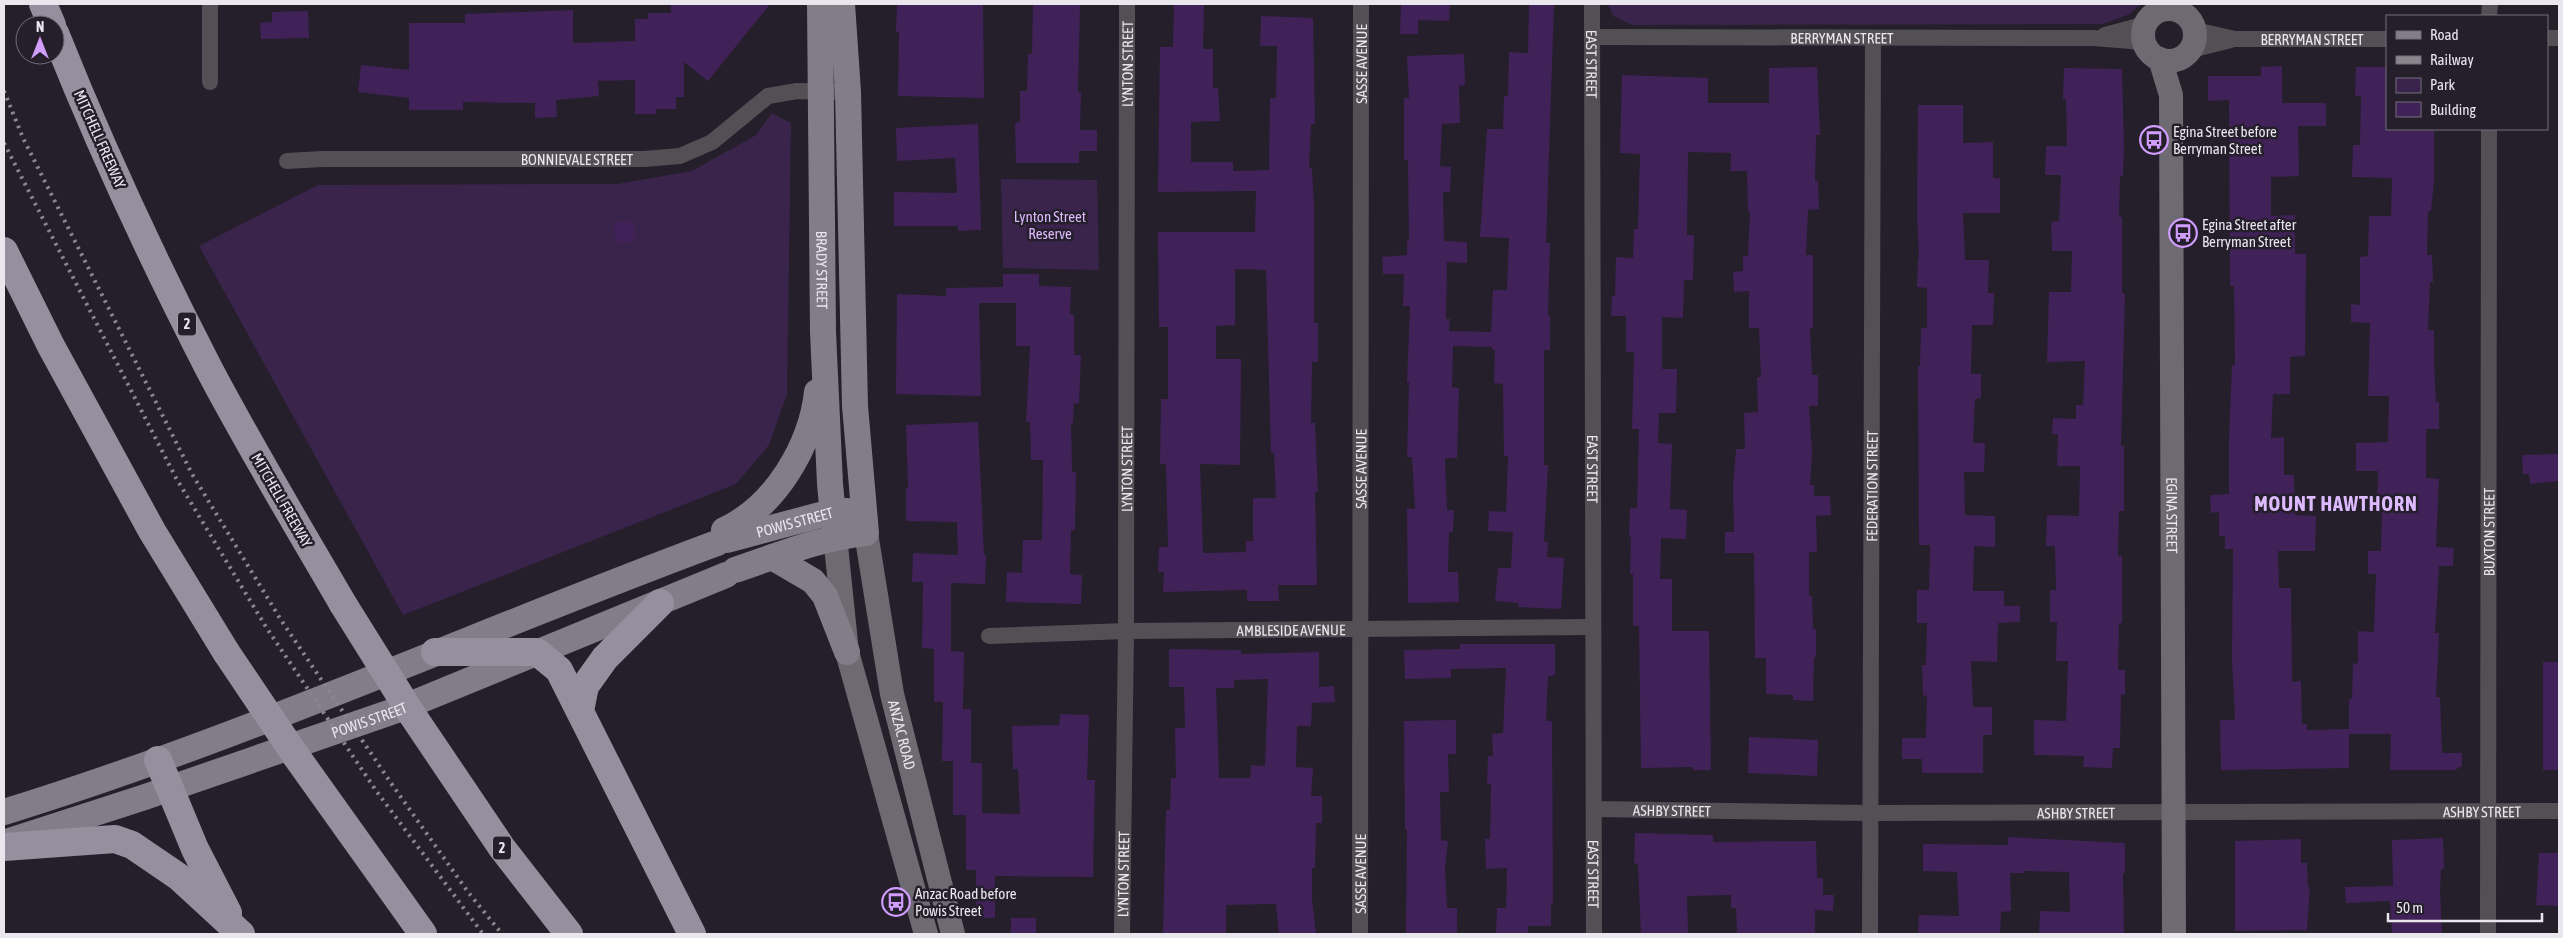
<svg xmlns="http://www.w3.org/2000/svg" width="2563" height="938" font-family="'Asap Condensed',sans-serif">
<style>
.green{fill:#3a244b}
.building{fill:#412258;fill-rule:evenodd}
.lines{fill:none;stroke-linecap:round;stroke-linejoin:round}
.street{stroke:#535055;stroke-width:16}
.secondary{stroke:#6e6a72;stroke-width:24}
.primary{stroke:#837d89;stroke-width:26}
.highway{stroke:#968f9d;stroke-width:28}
.rail{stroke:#8a868f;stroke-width:4;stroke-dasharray:2.5 5;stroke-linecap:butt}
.highway-bridge{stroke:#968f9d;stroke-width:28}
.labels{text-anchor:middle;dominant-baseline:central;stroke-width:5;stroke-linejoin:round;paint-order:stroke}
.shield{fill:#241f2a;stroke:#afaab3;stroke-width:1}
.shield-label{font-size:14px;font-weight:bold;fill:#eae6ee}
.street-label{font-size:15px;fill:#eae6ee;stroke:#241f2a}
.poi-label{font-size:15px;fill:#eae6ee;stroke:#241f2a;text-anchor:start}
.park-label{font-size:15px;fill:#ddb9fd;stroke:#241f2a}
.district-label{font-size:20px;font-weight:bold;letter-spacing:1px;fill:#ddbafe;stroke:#241f2a}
</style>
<rect width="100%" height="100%" fill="#241f2a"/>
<!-- green -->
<g class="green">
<polygon points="1608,4 2140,4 2130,14 2103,24 1633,25 1613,16"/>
<polygon points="772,113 791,123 787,394 769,445 736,484 403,615 199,246 318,185 617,184 692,171 756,135"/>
<polygon points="1001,179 1097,180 1099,270 1003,268"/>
</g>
<!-- building -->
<g class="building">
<polygon points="671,4 770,4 708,81 684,62 684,97 676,97 676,109 656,109 656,114 635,114 635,80 598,81 599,96 556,100 557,117 535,118 535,103 463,102 463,110 409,110 409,98 358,92 361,65 409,70 409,23 465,23 465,14 573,10 573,43 635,41 635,19 648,19 648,13 671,13"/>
<polygon points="897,4 983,4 984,98 898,96 899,32 896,32"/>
<polygon points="1033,4 1080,4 1078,92 1081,92 1080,130 1097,130 1097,151 1079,151 1079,163 1016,163 1015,123 1020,122 1020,91 1027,91 1028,54 1032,54"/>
<path d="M 1174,4 L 1204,4 L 1203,49 L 1213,49 L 1213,88 L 1218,88 L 1220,121 L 1191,122 L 1191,162 L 1233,162 L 1233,171 L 1269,170 L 1270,98 L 1276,98 L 1277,46 L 1260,46 L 1261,16 L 1313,18 L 1315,124 L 1311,124 L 1309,169 L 1312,168 L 1314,207 L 1314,323 L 1318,323 L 1318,362 L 1312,362 L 1311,423 L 1315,423 L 1318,492 L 1315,492 L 1317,585 L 1278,585 L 1279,601 L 1247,601 L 1247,590 L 1163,592 L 1164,572 L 1158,572 L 1159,547 L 1168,547 L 1166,464 L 1160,464 L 1161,399 L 1168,399 L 1168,327 L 1159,327 L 1158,232 L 1255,232 L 1256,191 L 1158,192 L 1160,47 L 1173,47 ZM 1235,269 L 1266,270 L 1271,453 L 1274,453 L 1276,498 L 1253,498 L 1253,541 L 1246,541 L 1246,552 L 1203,553 L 1200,464 L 1240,465 L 1241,359 L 1216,359 L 1216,326 L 1235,325 Z"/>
<polygon points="1401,4 1450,4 1449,21 1418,20 1418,34 1400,34"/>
<polygon points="1529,4 1554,4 1546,243 1550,243 1548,316 1550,316 1550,350 1544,350 1544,465 1548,465 1544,542 1548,542 1547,557 1564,558 1561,609 1518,607 1519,603 1495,601 1498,568 1511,568 1513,532 1488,531 1489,511 1506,512 1508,456 1504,456 1503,384 1494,383 1495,350 1492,350 1492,347 1453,346 1452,387 1459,388 1457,458 1445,458 1447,510 1454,510 1453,532 1449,532 1448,572 1458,572 1459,602 1408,603 1407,508 1415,509 1412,457 1407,457 1409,382 1407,382 1410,306 1403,306 1404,274 1383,274 1382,257 1407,255 1407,241 1409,241 1408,160 1404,160 1404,98 1409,98 1407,56 1464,54 1465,85 1459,86 1460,123 1442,124 1440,166 1451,167 1450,192 1443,192 1444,241 1467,242 1467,263 1447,262 1446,319 1450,319 1449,331 1491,332 1493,290 1507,290 1509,238 1480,237 1487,129 1503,129 1504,96 1508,96 1509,52 1528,53"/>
<polygon points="308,11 309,38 261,39 260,23 272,22 272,12"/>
<polygon points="2282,66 2282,103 2326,103 2326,126 2298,126 2299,176 2271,177 2271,216 2295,215 2295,254 2306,254 2305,356 2290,357 2290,394 2273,394 2271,438 2284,437 2284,475 2294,475 2295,515 2316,516 2315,551 2278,551 2279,588 2291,588 2292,682 2301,681 2302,724 2307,724 2307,730 2349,729 2349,768 2221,770 2220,720 2235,720 2232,660 2233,549 2225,549 2225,536 2219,536 2219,512 2211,513 2210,495 2229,494 2229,438 2232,365 2235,365 2234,286 2230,286 2229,100 2208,101 2208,76 2261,76 2261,67"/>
<polygon points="1817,67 1820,135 1816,135 1815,181 1818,181 1819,209 1808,210 1806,255 1813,255 1813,328 1810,328 1812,375 1818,375 1818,406 1809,406 1812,452 1810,485 1814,485 1814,496 1830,496 1831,515 1816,516 1817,552 1809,552 1809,596 1812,596 1813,629 1816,629 1816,657 1814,657 1813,701 1793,700 1793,695 1766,694 1766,658 1755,658 1754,553 1725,553 1725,532 1734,532 1733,488 1736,449 1745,449 1744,413 1758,412 1757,377 1761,377 1759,328 1749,328 1749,291 1734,292 1733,272 1743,271 1743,256 1748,256 1750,212 1748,212 1747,171 1730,171 1731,153 1688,152 1687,235 1694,235 1693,280 1684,280 1683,318 1662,317 1662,369 1677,369 1676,413 1659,413 1658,443 1672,444 1670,509 1687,510 1686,539 1661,538 1660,579 1672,579 1672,631 1709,631 1711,770 1693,770 1693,767 1641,768 1639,626 1633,626 1633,574 1630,574 1631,537 1629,537 1630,508 1637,508 1639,429 1632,429 1634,352 1626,352 1626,316 1611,316 1612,296 1615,296 1616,257 1633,258 1634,229 1638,229 1640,154 1620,153 1622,75 1708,78 1708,103 1769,103 1769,68"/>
<polygon points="2356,67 2387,67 2387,129 2434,129 2434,180 2431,211 2428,211 2427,255 2432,255 2433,282 2430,282 2428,330 2434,330 2434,363 2436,402 2439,402 2439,429 2426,429 2426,478 2439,479 2436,547 2454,548 2453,566 2439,566 2435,633 2439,633 2436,697 2440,697 2442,753 2462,753 2462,766 2455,770 2390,770 2391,734 2349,734 2349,699 2352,699 2353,663 2358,664 2358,631 2374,632 2376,574 2368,574 2368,551 2381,551 2382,507 2377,507 2378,471 2356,471 2356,443 2388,442 2389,396 2368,396 2370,323 2351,322 2351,304 2360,305 2360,257 2368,256 2369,216 2391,216 2392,178 2352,177 2353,145 2360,145 2361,96 2355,96"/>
<polygon points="2064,68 2122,69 2124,147 2123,176 2120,176 2119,217 2122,217 2122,293 2125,294 2121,446 2124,446 2124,511 2119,511 2118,556 2122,556 2122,623 2119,623 2118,670 2125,670 2125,695 2121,694 2120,748 2113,748 2112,768 2083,767 2084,756 2034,755 2034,720 2066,721 2068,661 2056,661 2057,622 2050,622 2050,590 2056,590 2055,546 2046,546 2047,515 2079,516 2080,466 2057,466 2058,434 2052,434 2053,418 2076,419 2076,405 2083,405 2085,361 2047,362 2049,292 2071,292 2072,251 2052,251 2051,222 2059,221 2061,175 2045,175 2046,146 2067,146 2066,99 2063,99"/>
<polygon points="1918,105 1963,105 1963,143 1993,142 1993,178 2000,178 2000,213 1963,213 1965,260 1989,260 1988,293 1994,293 1993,325 1972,325 1971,374 1981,374 1981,398 1975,399 1973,443 1985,443 1984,472 1964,472 1965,515 1995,516 1995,547 1974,546 1973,591 2004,591 2004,606 2020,606 2020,622 1998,623 1997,662 1971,661 1973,707 1992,707 1992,735 1983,735 1983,773 1922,773 1922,759 1902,759 1902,738 1926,738 1927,695 1923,696 1922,665 1926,665 1927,623 1917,623 1917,590 1929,590 1930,545 1919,545 1918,366 1920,366 1921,328 1927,328 1927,288 1917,287 1918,258 1919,258 1917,214"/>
<polygon points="978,124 981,230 958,231 958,226 894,226 894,192 957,193 955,158 897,161 896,128"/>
<polygon points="634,221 635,242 615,243 614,222"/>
<polygon points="1003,274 1039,274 1039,286 1071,287 1070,314 1074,315 1074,355 1081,355 1079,404 1074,403 1073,423 1071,423 1072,472 1076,472 1075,530 1071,530 1070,574 1082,575 1081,604 1006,602 1007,572 1022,573 1023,540 1042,540 1043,460 1031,460 1030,422 1026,422 1030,346 1016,346 1016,303 979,303 981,396 896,394 897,294 946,296 946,288 1003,287"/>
<polygon points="978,422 984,555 986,555 985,584 951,583 951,651 964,652 963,709 971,709 971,763 982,763 982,813 1020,814 1018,769 1013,769 1012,726 1059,725 1060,714 1089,715 1087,780 1095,780 1093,877 995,876 995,918 976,918 976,870 966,870 966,815 953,815 953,761 942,761 943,702 934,702 934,649 922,648 923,582 912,582 913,553 958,555 957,522 906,521 906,488 908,488 906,425"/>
<polygon points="2559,454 2559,481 2530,484 2529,474 2523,474 2522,455"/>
<polygon points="1460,644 1555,644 1555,675 1548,676 1546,721 1552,721 1553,903 1551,903 1551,926 1528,926 1528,934 1496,934 1497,908 1506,908 1507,868 1486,869 1485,839 1490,839 1491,784 1487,784 1488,756 1493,756 1492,734 1503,733 1506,668 1451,669 1451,678 1405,679 1404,650 1460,649"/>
<path d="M 1169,649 L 1241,650 L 1241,654 L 1319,652 L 1319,687 L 1334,686 L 1335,702 L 1312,703 L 1311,726 L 1297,726 L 1296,767 L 1313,768 L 1311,796 L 1322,796 L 1322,823 L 1316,823 L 1315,868 L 1312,868 L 1312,900 L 1316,934 L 1279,934 L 1276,904 L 1226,905 L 1226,934 L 1163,934 L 1166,810 L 1170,810 L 1171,778 L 1176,778 L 1175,728 L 1185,728 L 1184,687 L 1169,687 ZM 1268,679 L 1265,766 L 1251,765 L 1250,778 L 1219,778 L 1216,688 L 1234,688 L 1234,680 Z"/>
<rect x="2543" y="662" width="16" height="108"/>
<polygon points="1456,720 1456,754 1448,754 1449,792 1440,792 1441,840 1448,841 1445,867 1447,908 1457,908 1457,934 1406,934 1407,830 1405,830 1404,721"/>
<polygon points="1749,737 1818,740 1817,776 1748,773"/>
<polygon points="1635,833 1713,835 1713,842 1816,841 1817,878 1823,878 1823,895 1834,895 1833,911 1815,910 1815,934 1737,934 1736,908 1731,908 1731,895 1687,896 1688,934 1641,934 1638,864 1634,863"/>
<polygon points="2008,837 2125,843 2125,873 2123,873 2124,934 2039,934 2040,911 2070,912 2069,872 2024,871 2024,873 2010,873 2011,911 2001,912 2000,934 1918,934 1919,915 1959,916 1957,872 1923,871 1923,844 2008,845"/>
<polygon points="2443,838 2444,869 2441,869 2440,891 2442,934 2392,934 2390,901 2346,903 2345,887 2393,886 2392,840"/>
<polygon points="2301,839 2301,863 2307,863 2308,887 2310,887 2307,930 2235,931 2235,841"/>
<polygon points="2539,853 2559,853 2559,906 2536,905"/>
<rect x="1011" y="918" width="25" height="16"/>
</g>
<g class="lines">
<!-- street -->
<g class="street">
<polyline points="210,4 210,82"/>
<path id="s1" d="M 1592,4 L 1594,934"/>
<polyline points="2489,16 2490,4"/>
<path id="s2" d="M 2195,30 L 2235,39 L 2387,39"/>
<polyline points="2105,35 2146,24"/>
<path id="s3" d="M 1592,37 L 2093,38 L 2144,42"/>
<polyline points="2547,38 2559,38"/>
<polyline points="2191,50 2231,40"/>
<path id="s4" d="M 287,161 L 322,159 L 644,159 L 680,156 L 712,142 L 768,96 L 797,91 L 848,92"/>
<path id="s5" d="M 989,636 L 1126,631 L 1593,627"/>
<path id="s6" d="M 1594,809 L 1870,813 L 2559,811"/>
<path id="s7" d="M 1122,934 L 1126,631 L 1127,4"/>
<path id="s8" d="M 1360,934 L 1361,4"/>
<path id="s9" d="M 1870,934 L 1873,39"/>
<path id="s10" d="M 2488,934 L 2489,129"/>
</g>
<!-- secondary -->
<g class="secondary">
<circle cx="2169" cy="35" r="26"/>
<path id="s11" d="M 2160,59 L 2171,95 L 2174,934"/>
<path id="s12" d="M 866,533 L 892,694 L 953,934"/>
<polyline points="835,536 847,652 926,934"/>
</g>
<!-- primary -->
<g class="primary">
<path id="s13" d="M 820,4 L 823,332 L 830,484 L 835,536"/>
<path d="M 724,530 C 775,507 811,446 817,392"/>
<path id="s14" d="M 727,540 L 831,512 L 847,511"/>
<polyline points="772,557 813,581 825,596 847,652"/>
<path d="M 735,570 C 780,555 819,538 866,533 L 855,406 L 848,92 L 842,4"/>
<path d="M 4,812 C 247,737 479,631 717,543"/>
<path id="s15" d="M 9,841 L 145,797 L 397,710 L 726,575"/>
</g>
<!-- highway -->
<g class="highway">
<polyline points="43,4 52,25"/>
<path d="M 55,33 C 100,146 152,258 208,367 C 250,447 297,525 343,604"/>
<polyline points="4,251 51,346 152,531 226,652"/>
<polyline points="435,652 537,652 559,670 692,934"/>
<polyline points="580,711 585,686 605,658 660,603"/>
<polyline points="411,713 502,848 569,934"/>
<polyline points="296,756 423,934"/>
<polyline points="158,760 195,849 228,913"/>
<polyline points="4,847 115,839 132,845 179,877 241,934"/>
</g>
<!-- rail -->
<g class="rail">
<polyline points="4,91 23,138 192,474 281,620 393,786 468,892 502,934"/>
<polyline points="4,143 176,478 266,627 377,792 483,934"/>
</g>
<!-- highway-bridge -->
<g class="highway-bridge">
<polyline points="343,604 411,713"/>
<polyline points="226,652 296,756"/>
</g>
</g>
<!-- icons -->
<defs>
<symbol id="bus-ring" viewBox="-11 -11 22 22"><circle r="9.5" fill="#241f2a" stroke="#d19dfe" stroke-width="1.5"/><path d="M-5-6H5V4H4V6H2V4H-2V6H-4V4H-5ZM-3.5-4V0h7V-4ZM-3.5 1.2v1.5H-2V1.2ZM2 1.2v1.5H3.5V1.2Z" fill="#d19dfe"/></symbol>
</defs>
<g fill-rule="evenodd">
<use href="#bus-ring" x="2138" y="124" width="32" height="32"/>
<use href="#bus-ring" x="2167" y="217" width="32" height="32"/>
<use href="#bus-ring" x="880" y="886" width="32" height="32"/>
</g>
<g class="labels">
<!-- shield labels -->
<g class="shield">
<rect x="178" y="312.5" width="18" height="23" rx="4"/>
<rect x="493" y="836.5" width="18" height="23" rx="4"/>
</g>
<g class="shield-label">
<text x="187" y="324">2</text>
<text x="502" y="848">2</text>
</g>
<!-- street labels -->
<g class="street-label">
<text stroke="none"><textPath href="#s3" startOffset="250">BERRYMAN STREET</textPath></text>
<text stroke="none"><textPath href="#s2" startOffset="118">BERRYMAN STREET</textPath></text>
<text stroke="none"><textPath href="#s7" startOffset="870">LYNTON STREET</textPath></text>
<text stroke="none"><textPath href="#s8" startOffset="870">SASSE AVENUE</textPath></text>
<text stroke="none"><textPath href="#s1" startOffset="60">EAST STREET</textPath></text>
<text transform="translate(100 139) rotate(66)">MITCHELL FREEWAY</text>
<text stroke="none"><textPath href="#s4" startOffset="290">BONNIEVALE STREET</textPath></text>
<text stroke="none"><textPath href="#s13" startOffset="266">BRADY STREET</textPath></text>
<text stroke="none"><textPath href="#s7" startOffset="465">LYNTON STREET</textPath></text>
<text stroke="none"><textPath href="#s8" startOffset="465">SASSE AVENUE</textPath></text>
<text stroke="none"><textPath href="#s1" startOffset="465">EAST STREET</textPath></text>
<text stroke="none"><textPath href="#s9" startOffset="448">FEDERATION STREET</textPath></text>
<text transform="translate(282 500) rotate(60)">MITCHELL FREEWAY</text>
<text stroke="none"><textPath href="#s11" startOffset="458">EGINA STREET</textPath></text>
<text stroke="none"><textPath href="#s14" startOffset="70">POWIS STREET</textPath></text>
<text stroke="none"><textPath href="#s10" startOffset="402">BUXTON STREET</textPath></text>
<text stroke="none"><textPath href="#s5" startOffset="302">AMBLESIDE AVENUE</textPath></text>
<text stroke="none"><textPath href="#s15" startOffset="380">POWIS STREET</textPath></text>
<text stroke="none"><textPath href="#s12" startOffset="205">ANZAC ROAD</textPath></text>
<text stroke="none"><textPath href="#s6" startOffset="78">ASHBY STREET</textPath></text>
<text stroke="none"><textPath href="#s6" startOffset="482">ASHBY STREET</textPath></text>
<text stroke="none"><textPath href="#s6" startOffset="888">ASHBY STREET</textPath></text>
<text stroke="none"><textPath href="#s7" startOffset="60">LYNTON STREET</textPath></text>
<text stroke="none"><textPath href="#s8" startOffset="60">SASSE AVENUE</textPath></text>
<text stroke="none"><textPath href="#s1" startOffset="870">EAST STREET</textPath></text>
</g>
<!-- poi labels -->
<g class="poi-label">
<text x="2173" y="131">Egina Street before<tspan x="2173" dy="17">Berryman Street</tspan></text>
<text x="2202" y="224">Egina Street after<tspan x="2202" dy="17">Berryman Street</tspan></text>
<text x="915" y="893">Anzac Road before<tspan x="915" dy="17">Powis Street</tspan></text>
</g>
<!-- park labels -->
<g class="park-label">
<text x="1050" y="216">Lynton Street<tspan x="1050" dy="17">Reserve</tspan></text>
</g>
<!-- district labels -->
<g class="district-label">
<text x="2336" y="503">MOUNT HAWTHORN</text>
</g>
</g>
<!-- border -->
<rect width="2563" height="938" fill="none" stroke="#eae6ee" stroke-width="10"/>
<!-- legend -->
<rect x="2386" y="15" width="162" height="115" fill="#241f2a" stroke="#736f78"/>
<rect x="2396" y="31" width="25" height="8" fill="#837d89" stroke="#736f78"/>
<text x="2430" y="40" font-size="15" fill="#eae6ee">Road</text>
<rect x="2396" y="56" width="25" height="8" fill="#8a868f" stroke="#736f78"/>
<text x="2430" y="65" font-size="15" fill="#eae6ee">Railway</text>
<rect x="2396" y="78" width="25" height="15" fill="#3a244b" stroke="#736f78"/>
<text x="2430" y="90" font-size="15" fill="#eae6ee">Park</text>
<rect x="2396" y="102" width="25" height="15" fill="#412258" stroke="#736f78"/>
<text x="2430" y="115" font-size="15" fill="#eae6ee">Building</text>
<!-- north arrow -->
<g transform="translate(40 40)"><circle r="24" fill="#241f2a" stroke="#736f78"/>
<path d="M0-4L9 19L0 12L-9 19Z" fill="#d19dfe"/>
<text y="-8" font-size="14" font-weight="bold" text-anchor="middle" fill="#eae6ee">N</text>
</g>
<!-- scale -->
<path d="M2388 913v8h154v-8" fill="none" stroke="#eae6ee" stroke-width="2.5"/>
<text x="2396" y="913" font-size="15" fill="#eae6ee" stroke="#241f2a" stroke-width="4" paint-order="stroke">50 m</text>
</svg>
